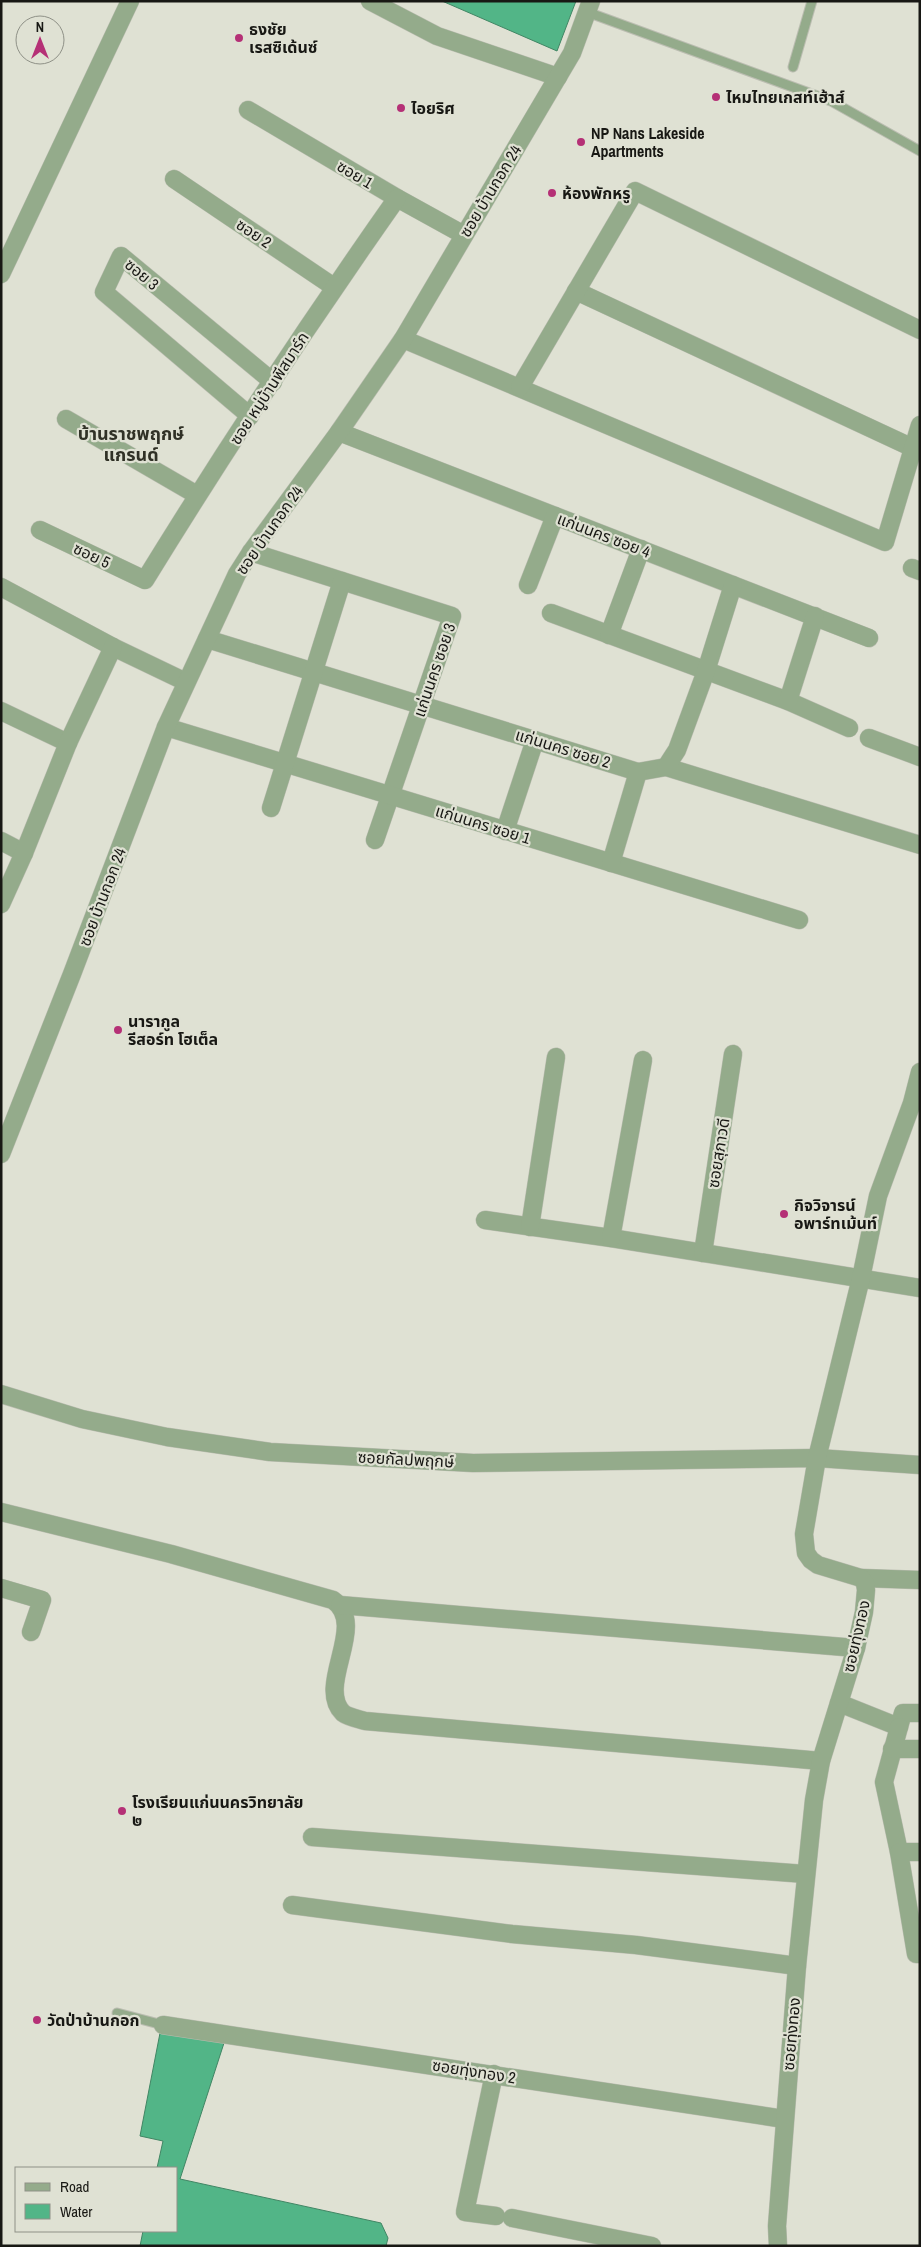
<svg xmlns="http://www.w3.org/2000/svg" width="921" height="2247" font-family="'Archivo Narrow','Noto Sans Thai',sans-serif">
<style>
.water{fill:#52b587;stroke:#418664}
.lines{fill:none;stroke-linecap:round;stroke-linejoin:round}
.lane-casing{stroke:#bbbdb1;stroke-width:11}
.street-casing{stroke:#bbbdb1;stroke-width:19}
.lane{stroke:#94ab8b;stroke-width:9}
.street{stroke:#94ab8b;stroke-width:18}
.poi-dot{fill:#b53076;stroke:#dfe1d3;stroke-width:2}
.labels{text-anchor:middle;dominant-baseline:central;stroke-width:4.5;stroke-linejoin:round;paint-order:stroke}
.poi-label{font-size:16px;font-weight:bold;fill:#181814;stroke:#dfe1d3;text-anchor:start}
.street-label{font-size:16px;fill:#181814;stroke:#dfe1d3}
.neighbourhood-label{font-size:18px;font-weight:bold;fill:#303126;stroke:#dfe1d3}
</style>
<rect width="100%" height="100%" fill="#dfe1d3"/>
<!-- water -->
<g class="water">
<polygon points="442,1 576,1 557,51"/>
<polygon points="160,2033 224,2043 180,2179 381,2223 388,2238 386,2246 140,2246 143,2231 176,2231 176,2168 157,2168 163,2141 140,2136"/>
</g>
<g class="lines">
<defs>
<g id="lane">
<polyline points="587,12 831,101 920,151"/>
<polyline points="793,67 812,1"/>
<polyline points="117,2013 163,2025"/>
</g>
<g id="street">
<polyline points="370,1 437,36 558,77"/>
<polyline points="248,110 397,198 464,235"/>
<polyline points="174,179 334,287"/>
<polyline points="1,274 130,1"/>
<polyline points="576,291 913,448"/>
<polyline points="403,339 885,542 920,425"/>
<polyline points="520,387 635,191 920,330"/>
<polyline points="250,416 104,292 121,256 273,382"/>
<polyline points="66,419 197,495"/>
<polyline points="339,432 869,638"/>
<path d="M 40,530 L 145,580 C 225,450 309,323 397,198"/>
<polyline points="251,552 452,616 375,840"/>
<polyline points="912,568 920,571"/>
<polyline points="528,585 555,516"/>
<polyline points="1,587 113,647 186,682"/>
<polyline points="551,613 788,701 849,728"/>
<polyline points="609,635 641,549"/>
<polyline points="207,639 638,772 666,767 920,845"/>
<polyline points="788,701 815,616"/>
<polyline points="1,711 68,743"/>
<polyline points="166,727 799,920"/>
<polyline points="869,738 920,757"/>
<polyline points="666,767 677,750 706,671 733,585"/>
<polyline points="271,808 342,581"/>
<polyline points="505,831 535,740"/>
<polyline points="1,841 24,853"/>
<polyline points="611,863 638,772"/>
<polyline points="1,904 24,853 68,743 113,647"/>
<polyline points="1,1154 72,974 166,727 237,574 251,552 339,432 403,339 572,53 591,1"/>
<polyline points="485,1220 611,1238 920,1288"/>
<polyline points="530,1227 556,1057"/>
<polyline points="611,1238 643,1060"/>
<polyline points="703,1253 733,1054"/>
<polyline points="1,1394 82,1419 167,1437 270,1452 473,1463 817,1458 920,1465"/>
<path d="M 1,1512 L 171,1554 L 333,1600 C 369,1625 315,1685 343,1713 C 348,1717 359,1719 365,1721 L 821,1761"/>
<polyline points="861,1578 920,1580"/>
<polyline points="1,1588 42,1600 31,1632"/>
<polyline points="340,1605 856,1648"/>
<polyline points="839,1703 899,1727 903,1713 920,1713"/>
<polyline points="899,1727 884,1782 899,1852 916,1954 920,1954"/>
<polyline points="892,1749 920,1749"/>
<polyline points="312,1837 805,1874"/>
<polyline points="899,1852 920,1852"/>
<polyline points="292,1905 512,1934 636,1945 797,1966"/>
<polyline points="163,2025 784,2119"/>
<polyline points="494,2074 465,2212 496,2216"/>
<polyline points="512,2218 652,2246"/>
<polyline points="778,2246 777,2226 797,1966 814,1800 821,1761 856,1648 864,1612 866,1590 865,1583 861,1578 818,1565 811,1560 806,1553 804,1534 817,1458 861,1278 878,1196 912,1103 920,1072"/>
</g>
</defs>
<!-- lane casing -->
<use href="#lane" class="lane-casing"/>
<!-- street casing -->
<use href="#street" class="street-casing"/>
<!-- lane -->
<use href="#lane" class="lane"/>
<!-- street -->
<use href="#street" class="street"/>
</g>
<!-- markers -->
<g class="poi-dot">
<circle cx="239" cy="38" r="5"/>
<circle cx="716" cy="97" r="5"/>
<circle cx="401" cy="108" r="5"/>
<circle cx="581" cy="142" r="5"/>
<circle cx="552" cy="193" r="5"/>
<circle cx="118" cy="1030" r="5"/>
<circle cx="784" cy="1214" r="5"/>
<circle cx="122" cy="1811" r="5"/>
<circle cx="37" cy="2020" r="5"/>
</g>
<g class="labels">
<!-- poi labels -->
<g class="poi-label">
<text x="249" y="29">ธงชัย<tspan x="249" dy="18">เรสซิเด้นซ์</tspan></text>
<text x="726" y="97">ไหมไทยเกสท์เฮ้าส์</text>
<text x="411" y="108">ไอยริศ</text>
<text x="591" y="133">NP Nans Lakeside<tspan x="591" dy="18">Apartments</tspan></text>
<text x="562" y="193">ห้องพักหรู</text>
<text x="128" y="1021">นารากูล<tspan x="128" dy="18">รีสอร์ท โฮเต็ล</tspan></text>
<text x="794" y="1205">กิจวิจารน์<tspan x="794" dy="18">อพาร์ทเม้นท์</tspan></text>
<text x="132" y="1802">โรงเรียนแก่นนครวิทยาลัย<tspan x="132" dy="18">๒</tspan></text>
<text x="47" y="2020">วัดป่าบ้านกอก</text>
</g>
<!-- street labels -->
<g class="street-label">
<text transform="translate(355 174) rotate(31)">ซอย 1</text>
<text transform="translate(490 191) rotate(-59)">ซอย บ้านกอก 24</text>
<text transform="translate(254 233) rotate(34)">ซอย 2</text>
<text transform="translate(142 274) rotate(40)">ซอย 3</text>
<text transform="translate(269 388) rotate(-57)">ซอย หมู่บ้านพีสมาร์ก</text>
<text transform="translate(269 530) rotate(-55)">ซอย บ้านกอก 24</text>
<text transform="translate(604 535) rotate(21)">แก่นนคร ซอย 4</text>
<text transform="translate(92 555) rotate(25)">ซอย 5</text>
<text transform="translate(434 670) rotate(-71)">แก่นนคร ซอย 3</text>
<text transform="translate(563 748) rotate(17)">แก่นนคร ซอย 2</text>
<text transform="translate(483 824) rotate(17)">แก่นนคร ซอย 1</text>
<text transform="translate(102 897) rotate(-69)">ซอย บ้านกอก 24</text>
<text transform="translate(718 1153) rotate(-81)">ซอยสุภาวดี</text>
<text transform="translate(406 1459) rotate(3)">ซอยกัลปพฤกษ์</text>
<text transform="translate(856 1636) rotate(-77)">ซอยทุ่งทอง</text>
<text transform="translate(791 2034) rotate(-85)">ซอยทุ่งทอง</text>
<text transform="translate(474 2071) rotate(9)">ซอยทุ่งทอง 2</text>
</g>
<!-- neighbourhood labels -->
<g class="neighbourhood-label">
<text x="131" y="433">บ้านราชพฤกษ์<tspan x="131" dy="21">แกรนด์</tspan></text>
</g>
</g>
<!-- border -->
<rect width="921" height="2247" fill="none" stroke="#181814" stroke-width="5"/>
<!-- legend -->
<rect x="15" y="2167" width="162" height="65" fill="#dfe1d3" stroke="#8f9187"/>
<rect x="25" y="2183" width="25" height="8" fill="#94ab8b" stroke="#8f9187"/>
<text x="60" y="2192" font-size="15" fill="#181814">Road</text>
<rect x="25" y="2204" width="25" height="15" fill="#52b587" stroke="#8f9187"/>
<text x="60" y="2217" font-size="15" fill="#181814">Water</text>
<!-- north arrow -->
<g transform="translate(40 40)"><circle r="24" fill="#dfe1d3" stroke="#8f9187"/>
<path d="M0-4L9 19L0 12L-9 19Z" fill="#b53076"/>
<text y="-8" font-size="14" font-weight="bold" text-anchor="middle" fill="#181814">N</text>
</g>
</svg>
